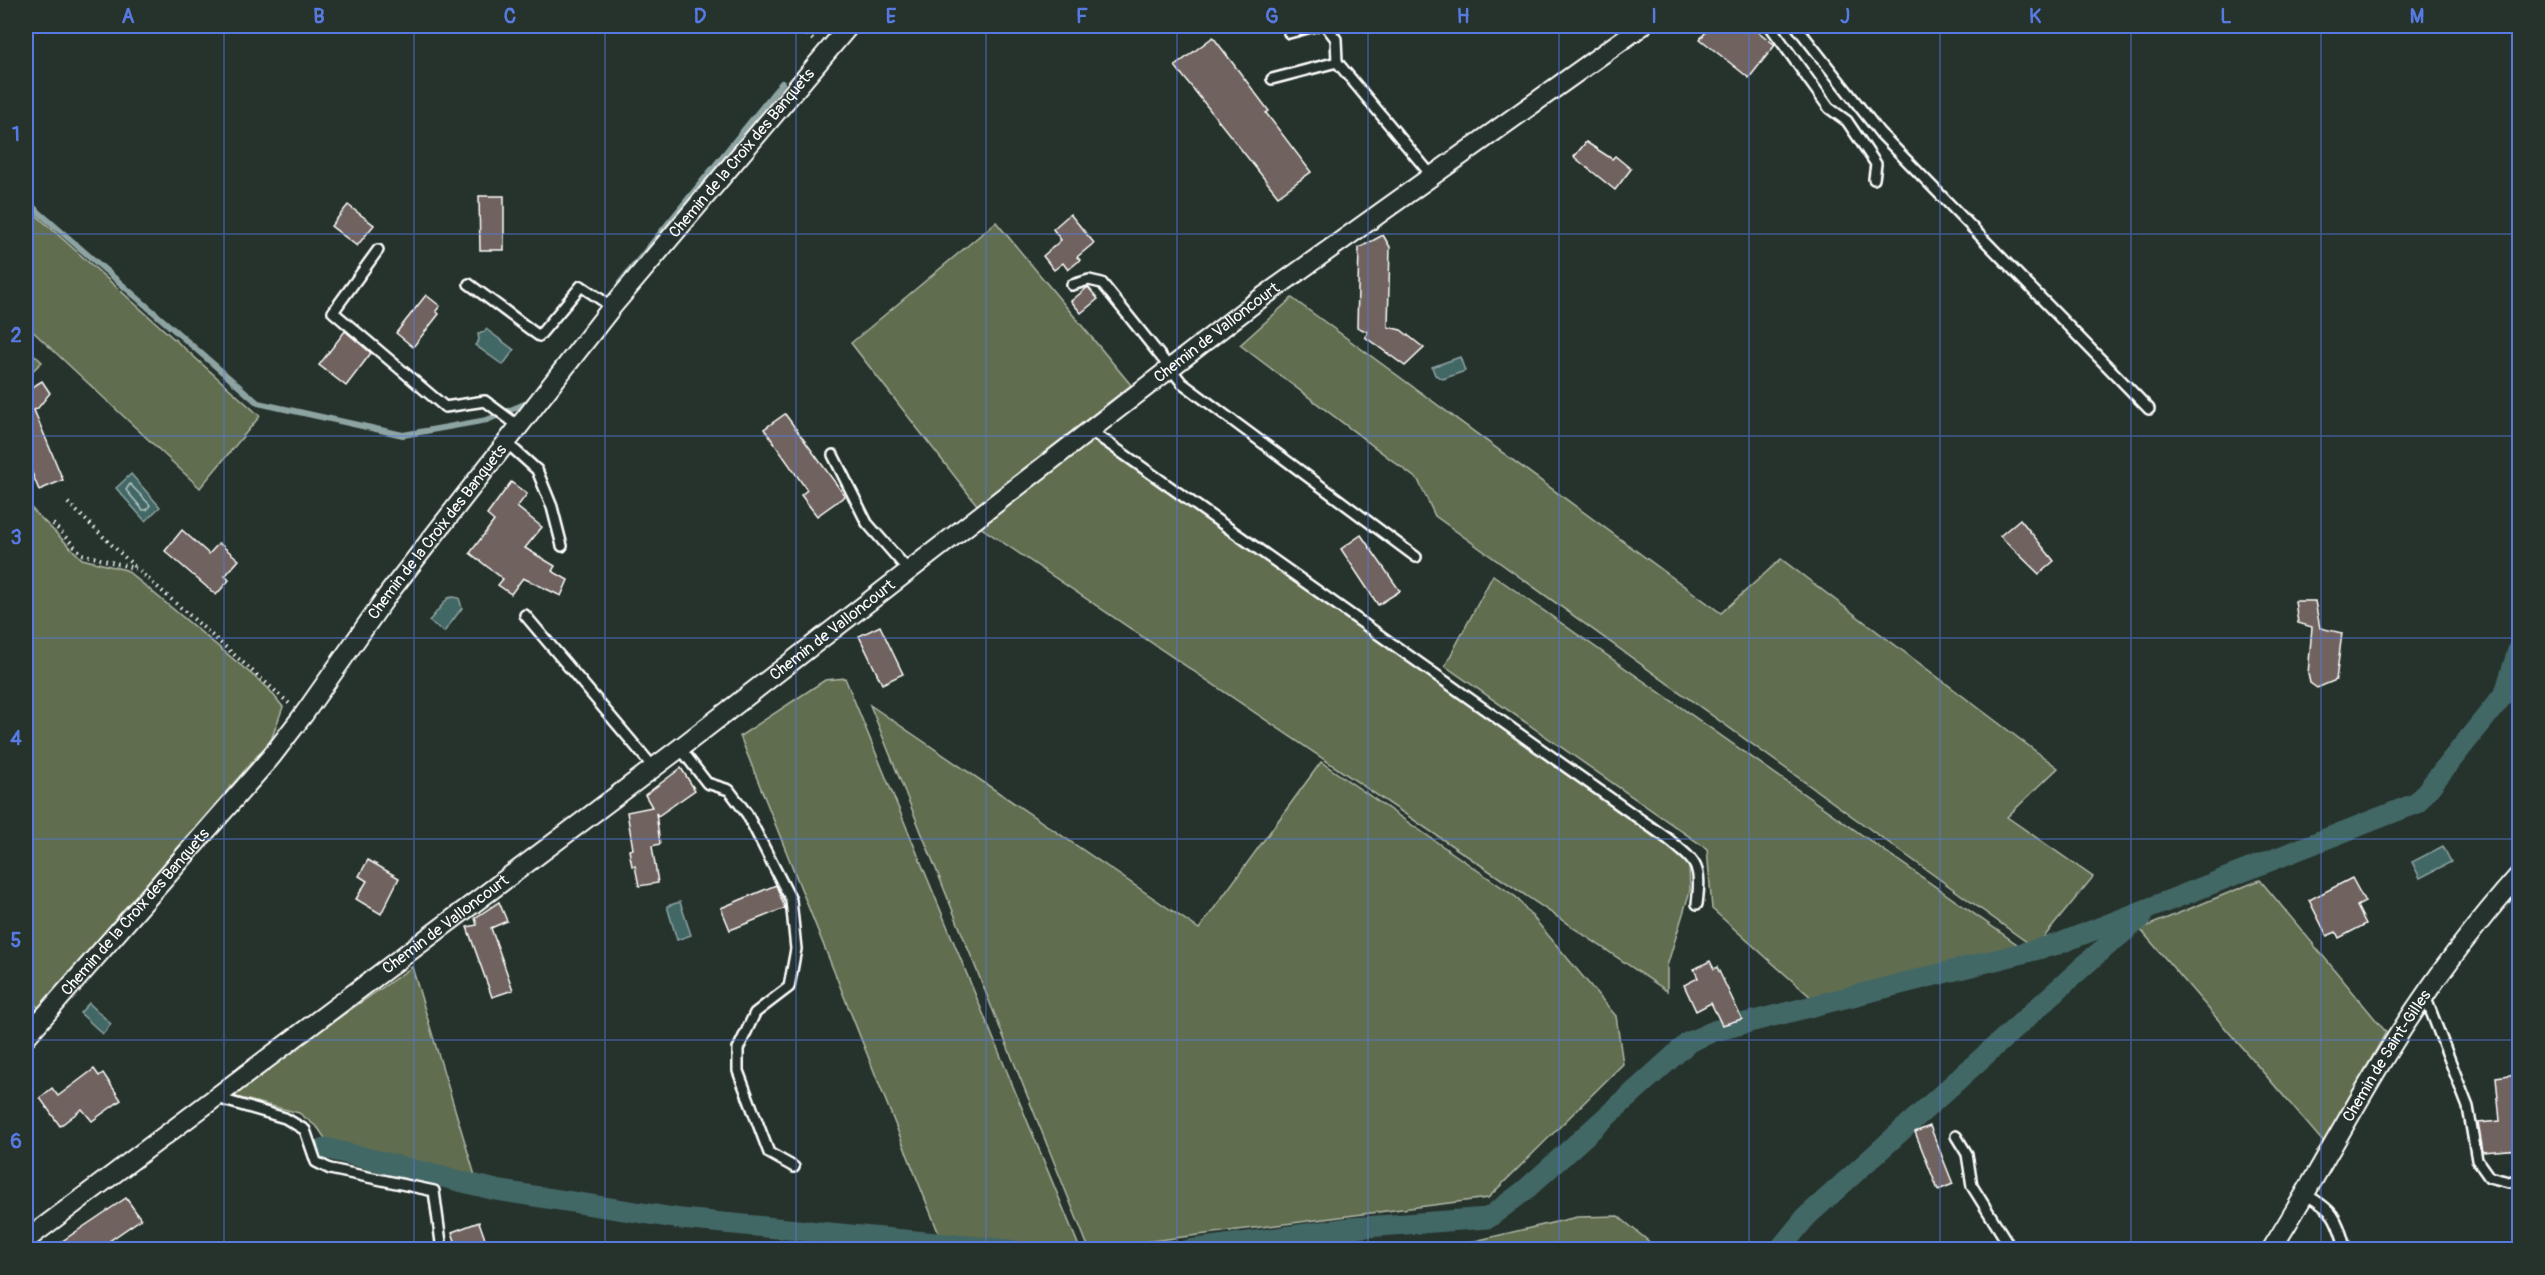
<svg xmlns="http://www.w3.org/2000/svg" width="2545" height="1275" font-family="Pangolin,sans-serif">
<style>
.green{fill:#606e4f;stroke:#b0b6a7;stroke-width:1.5}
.water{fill:#436866;stroke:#8ea4a3;stroke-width:1.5}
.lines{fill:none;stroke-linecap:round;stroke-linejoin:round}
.shore{stroke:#b4c3c2;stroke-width:1.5}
.stream{stroke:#8ea4a3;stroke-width:6}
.canal{stroke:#436866;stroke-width:21}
.building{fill:#70635e;stroke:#fff;stroke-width:1.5}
.lane-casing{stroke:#fff;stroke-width:14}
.street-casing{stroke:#fff;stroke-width:22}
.path{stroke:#fff;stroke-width:4;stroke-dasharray:1.5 4.5;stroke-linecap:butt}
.lane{stroke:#26332d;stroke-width:9}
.street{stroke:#26332d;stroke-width:18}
.grid{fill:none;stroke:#567ae2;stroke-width:1.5;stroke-opacity:0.55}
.labels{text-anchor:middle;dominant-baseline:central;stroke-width:6;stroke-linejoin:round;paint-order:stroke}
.street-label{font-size:16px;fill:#fff;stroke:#26332d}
.neatline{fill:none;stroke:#567ae2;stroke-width:2}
.grid-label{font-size:20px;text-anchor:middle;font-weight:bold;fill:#567ae2}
</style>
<rect width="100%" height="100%" fill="#26332d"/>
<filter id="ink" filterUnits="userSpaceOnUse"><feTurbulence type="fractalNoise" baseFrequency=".0167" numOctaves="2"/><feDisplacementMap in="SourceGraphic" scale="12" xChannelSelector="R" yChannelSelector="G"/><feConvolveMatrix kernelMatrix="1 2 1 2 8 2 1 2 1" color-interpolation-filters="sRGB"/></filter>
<g filter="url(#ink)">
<!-- green -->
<g class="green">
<polygon points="26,206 260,416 200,488 26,325"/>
<polygon points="996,222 1131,385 977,505 851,343"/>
<polygon points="1292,298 1721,613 1781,559 2058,768 2007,817 2093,877 2035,948 1435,516 1418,480 1240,345"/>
<polygon points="26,347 42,362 26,377"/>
<polygon points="1094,438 1689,862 1690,891 1667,966 1667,991 977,525"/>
<polygon points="26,503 82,559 126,570 268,688 283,707 271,740 39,1008 26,997"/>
<polygon points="1493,575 2021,947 1814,1000 1712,909 1707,849 1445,666"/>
<polygon points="845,678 1080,1249 941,1239 740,736 825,680"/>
<polygon points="870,705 1199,929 1321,762 1516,897 1616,1016 1623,1064 1488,1198 1089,1249"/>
<polygon points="2260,880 2386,1032 2324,1143 2140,929"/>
<polygon points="412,967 476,1179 331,1147 318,1128 299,1113 228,1095"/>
<polygon points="1618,1216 1658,1249 1441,1249 1577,1217"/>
</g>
<!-- water -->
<g class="water">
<polygon points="486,329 514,350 503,365 475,345 479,340 478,334 484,332"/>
<polygon points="1460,357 1465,371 1443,379 1435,375 1432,367"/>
<polygon points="131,474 160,507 145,521 116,488"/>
<polygon points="453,597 459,598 462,608 444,632 429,621 448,598"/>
<polygon points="2443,846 2451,862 2420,878 2412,862"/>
<polygon points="680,902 691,935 677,940 667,906"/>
<polygon points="89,1003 111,1024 103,1034 80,1013"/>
</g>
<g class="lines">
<!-- shore -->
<polygon class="shore" points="130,484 150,505 147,510 143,510 126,490"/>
<!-- stream -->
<g class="stream">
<polyline points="26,201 258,403 403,435 487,420 527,403 531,398"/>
<polyline points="620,283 782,83"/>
</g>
<!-- canal -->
<g class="canal">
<polyline points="325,1148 496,1190 681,1219 1011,1250"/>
<polyline points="1189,1250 1351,1228 1488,1218 1524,1191 1689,1042 1714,1031 2058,944 2417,803 2505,693 2520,644"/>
<polyline points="1779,1250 1806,1217 2096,955 2141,918"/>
</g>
</g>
<!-- building -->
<g class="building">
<polygon points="1711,26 1751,26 1775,45 1749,78 1700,39"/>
<polygon points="1213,37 1269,111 1266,113 1311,172 1278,196 1175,66"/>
<polygon points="1586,142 1612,159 1615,156 1631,169 1615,190 1574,157"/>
<polygon points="479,196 504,196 504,250 480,250"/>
<polygon points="348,205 374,225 357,246 331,226"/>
<polygon points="1070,214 1094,243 1077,257 1080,260 1068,270 1063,263 1054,270 1043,256 1061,240 1053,229"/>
<polygon points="1383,235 1390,247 1388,327 1401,330 1424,348 1405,366 1365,337 1368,332 1357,327 1359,248"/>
<polygon points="1088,287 1098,299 1081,313 1071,301"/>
<polygon points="426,295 440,306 436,311 439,314 413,347 396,333"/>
<polygon points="345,331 371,353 346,386 319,365"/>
<polygon points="42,381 50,393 38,408 34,410 63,480 39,490 30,468 26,470 26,391"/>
<polygon points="785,414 845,496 817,516 801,495 807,490 764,429"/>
<polygon points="511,482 527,494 517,507 542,527 525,548 555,566 552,571 568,580 561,596 523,578 511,594 498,585 503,579 470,553 494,521 487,515"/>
<polygon points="2020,519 2054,561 2039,574 2000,536"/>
<polygon points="182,530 209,554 219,543 239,560 225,576 229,580 216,595 165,551"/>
<polygon points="1361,535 1400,591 1378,605 1341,549"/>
<polygon points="2295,601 2315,601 2320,628 2342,633 2336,680 2317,688 2310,683 2308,674 2312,627 2298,623"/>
<polygon points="880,626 903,674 882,684 859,636"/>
<polygon points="681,768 695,790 658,816 656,813 660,844 652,846 658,883 639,886 635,866 632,866 629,850 633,849 627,812 652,807 645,795"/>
<polygon points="368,860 399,878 381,914 356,899 367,881 359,876"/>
<polygon points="2352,878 2365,902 2357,906 2366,924 2339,938 2336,932 2327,936 2309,900"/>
<polygon points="776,885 785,908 730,930 721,908"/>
<polygon points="499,902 507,921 491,928 513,990 492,997 467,927 477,925 475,918"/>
<polygon points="1710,961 1714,969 1717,967 1742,1019 1722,1025 1711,1003 1696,1011 1684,985 1698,978 1694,969"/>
<polygon points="94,1069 99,1076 103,1073 121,1100 92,1121 82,1109 60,1126 40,1098 52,1088 58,1096"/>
<polygon points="2516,1074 2520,1149 2483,1152 2478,1123 2500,1121 2496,1077"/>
<polygon points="1930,1126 1953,1184 1938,1190 1915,1132"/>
<polygon points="126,1198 141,1219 96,1250 49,1250"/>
<polygon points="479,1222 489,1250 458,1250 452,1232"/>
</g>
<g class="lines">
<defs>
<g id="lane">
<polyline points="1326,26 1336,39 1337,62"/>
<polyline points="1770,26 1829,108 1847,121 1876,164 1874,179"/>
<polyline points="1796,26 1880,133 2149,409"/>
<polyline points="1289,33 1315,26"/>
<polyline points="1272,79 1337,62 1432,176"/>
<polyline points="378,250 333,312 445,407 485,401 520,427"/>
<polyline points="469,284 539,336 581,286 612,307"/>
<polyline points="1072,285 1089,280 1102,283 1182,383 1416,557"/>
<path d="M 1091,431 L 1668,839 C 1697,863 1702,865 1697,904"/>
<polyline points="507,443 537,470 552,507 562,546"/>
<polyline points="833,455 867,523 909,571"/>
<polyline points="525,615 654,768"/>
<polyline points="680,748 707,783 729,790 747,814 791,900 796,949 789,987 755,1013 738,1049 738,1071 769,1153 794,1167"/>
<polyline points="2425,996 2468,1107 2477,1160 2489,1177 2509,1182 2520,1179"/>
<polyline points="217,1098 285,1118 305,1130 316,1162 330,1169 434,1191 442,1250"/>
<polyline points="1956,1136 1967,1154 1972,1186 2012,1250"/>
<path d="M 2305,1194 C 2336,1212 2336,1217 2346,1250"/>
</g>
<g id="street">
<path id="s1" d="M 26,1037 L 271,757 L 304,714 L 389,593 L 612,307 L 849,26"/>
<path id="s2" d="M 26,1240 L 680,748 L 1257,301 L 1642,26"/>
<path id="s3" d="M 2271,1250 C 2312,1185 2347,1118 2387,1053 C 2426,990 2470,930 2520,874"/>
</g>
</defs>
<!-- lane casing -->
<use href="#lane" class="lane-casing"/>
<!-- street casing -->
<use href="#street" class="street-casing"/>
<!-- path -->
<g class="path">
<polyline points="799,26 813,40"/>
<polyline points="68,503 135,567"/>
<polyline points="53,524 82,554 137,569 291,705"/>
<polyline points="1741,1248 1743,1250"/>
</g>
<!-- lane -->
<use href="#lane" class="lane"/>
<!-- street -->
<use href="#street" class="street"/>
</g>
</g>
<!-- grid -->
<path class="grid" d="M 224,26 L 224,1250M 414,26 L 414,1250M 605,26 L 605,1250M 796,26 L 796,1250M 986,26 L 986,1250M 1177,26 L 1177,1250M 1368,26 L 1368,1250M 1559,26 L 1559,1250M 1749,26 L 1749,1250M 1940,26 L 1940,1250M 2131,26 L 2131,1250M 2321,26 L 2321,1250M 26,234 L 2520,234M 26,436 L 2520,436M 26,638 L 2520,638M 26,839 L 2520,839M 26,1040 L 2520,1040"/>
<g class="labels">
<!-- street labels -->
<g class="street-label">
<text stroke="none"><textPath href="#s1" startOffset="1138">Chemin de la Croix des Banquets</textPath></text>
<text stroke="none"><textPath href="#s2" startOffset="1497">Chemin de Valloncourt</textPath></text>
<text stroke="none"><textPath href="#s1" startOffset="652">Chemin de la Croix des Banquets</textPath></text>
<text stroke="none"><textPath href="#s2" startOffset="1011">Chemin de Valloncourt</textPath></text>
<text stroke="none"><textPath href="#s1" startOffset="166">Chemin de la Croix des Banquets</textPath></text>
<text stroke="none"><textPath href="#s2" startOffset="525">Chemin de Valloncourt</textPath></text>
<text stroke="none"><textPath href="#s3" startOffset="226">Chemin de Saint-Gilles</textPath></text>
</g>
</g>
<!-- margin -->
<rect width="2545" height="1275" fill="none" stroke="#26332d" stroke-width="66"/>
<rect x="33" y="33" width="2479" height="1209" class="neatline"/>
<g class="grid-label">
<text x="128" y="23">A</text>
<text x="319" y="23">B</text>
<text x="510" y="23">C</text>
<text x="700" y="23">D</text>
<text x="891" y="23">E</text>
<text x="1082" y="23">F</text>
<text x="1272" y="23">G</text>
<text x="1463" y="23">H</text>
<text x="1654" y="23">I</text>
<text x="1845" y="23">J</text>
<text x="2035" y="23">K</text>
<text x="2226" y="23">L</text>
<text x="2417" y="23">M</text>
<text x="16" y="141">1</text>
<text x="16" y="342">2</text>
<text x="16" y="544">3</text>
<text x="16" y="745">4</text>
<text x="16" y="947">5</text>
<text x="16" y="1148">6</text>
</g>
</svg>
